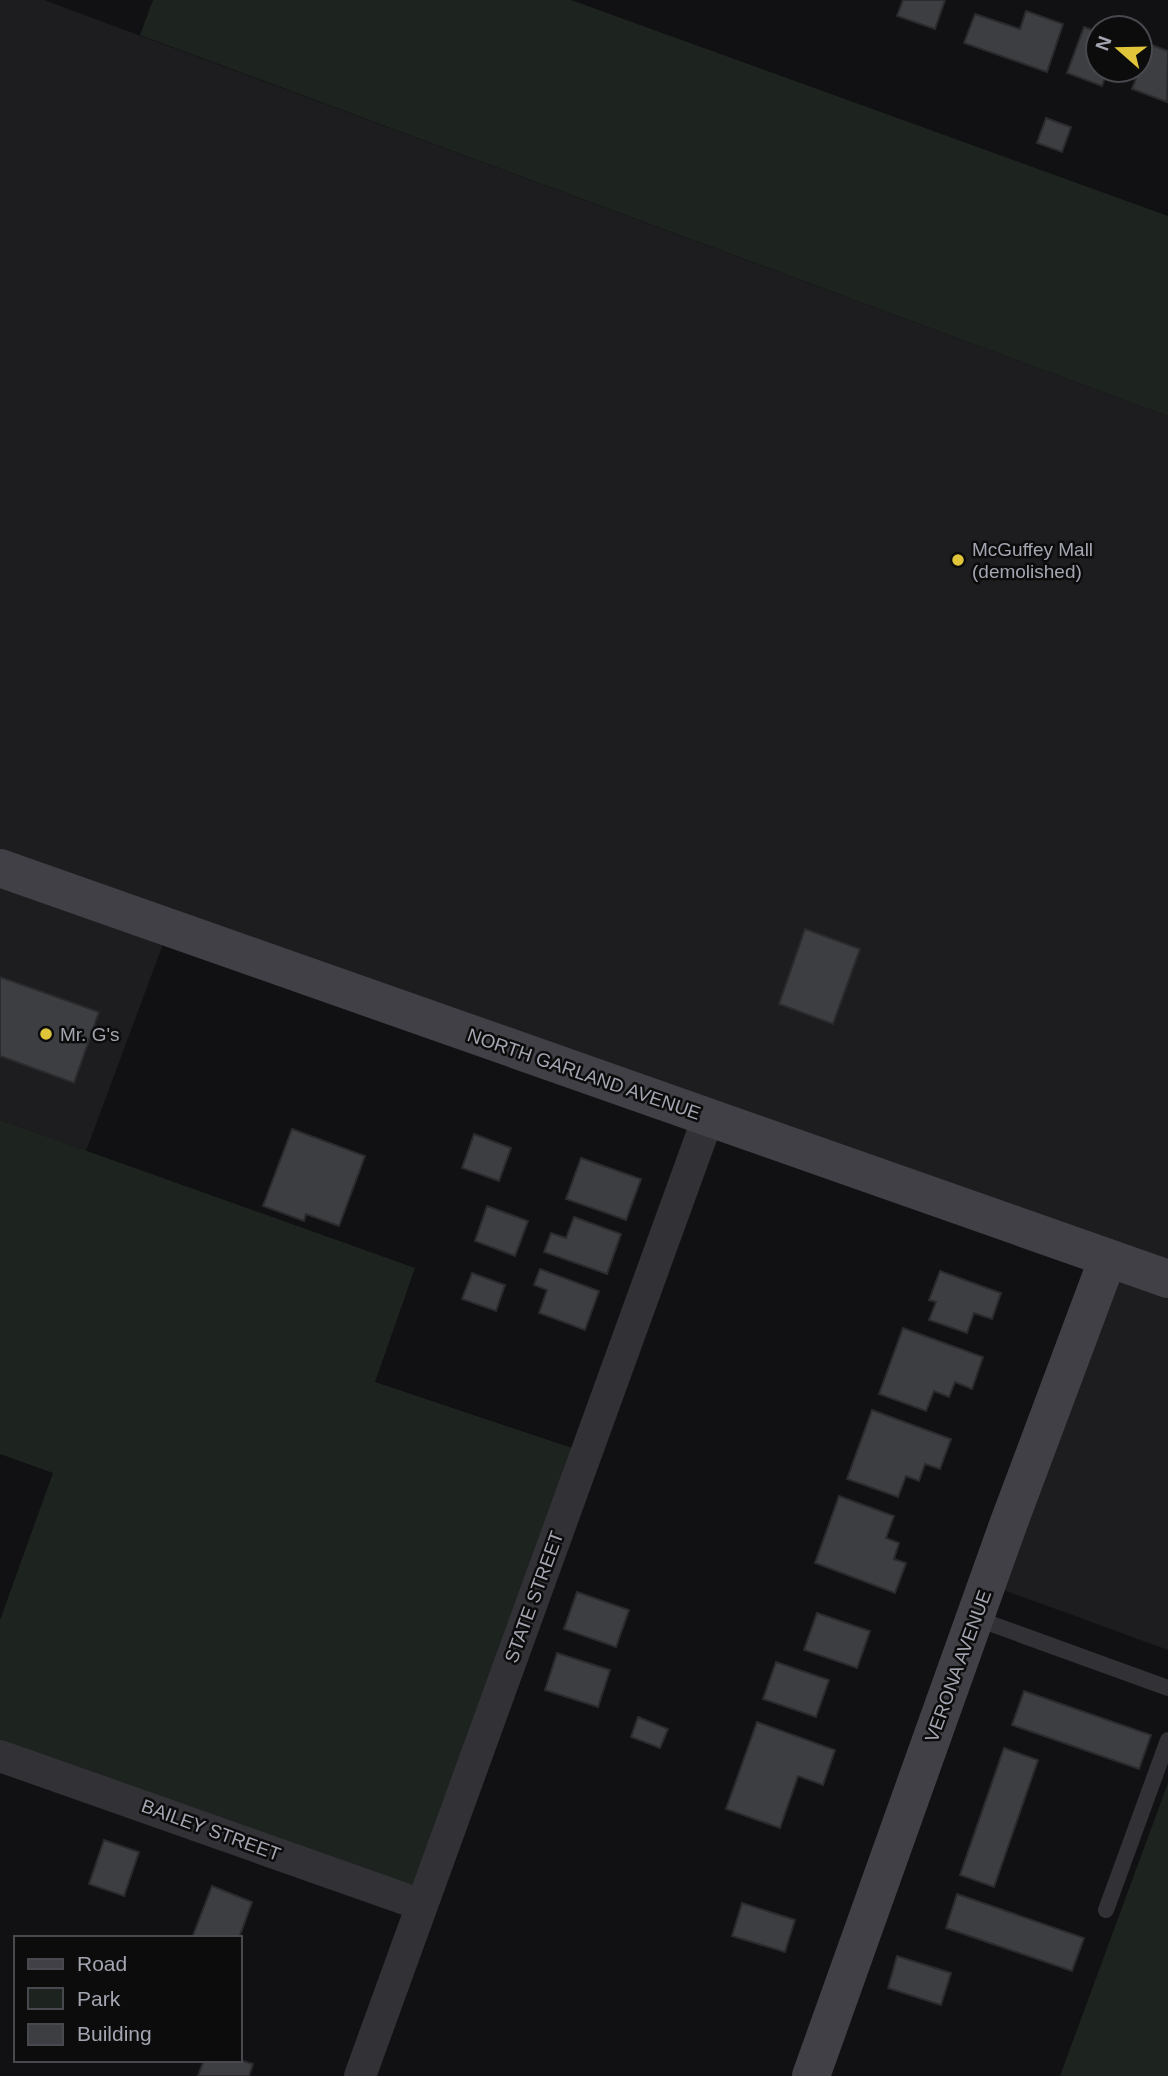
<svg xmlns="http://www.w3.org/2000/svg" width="1168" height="2076" font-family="Helvetica,sans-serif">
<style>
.built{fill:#1d1d1f}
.green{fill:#1d241f}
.building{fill:#3d3e42;stroke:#2b2b2e;stroke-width:2}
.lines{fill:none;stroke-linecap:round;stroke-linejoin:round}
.lane{stroke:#323236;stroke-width:16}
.street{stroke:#323236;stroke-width:32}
.secondary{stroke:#404046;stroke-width:38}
.poi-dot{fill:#e0c53a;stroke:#0c0c0d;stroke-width:2.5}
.labels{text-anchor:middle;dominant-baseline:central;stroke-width:5;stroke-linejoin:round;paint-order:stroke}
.poi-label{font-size:19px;fill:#a3a5b1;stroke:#0c0c0d;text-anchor:start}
.street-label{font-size:19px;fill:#a3a5b1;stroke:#0c0c0d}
</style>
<rect width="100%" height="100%" fill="#111012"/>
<!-- built -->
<polygon class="built" points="0,0 44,0 1168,416 1168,1650 987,1584 1108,1258 169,928 86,1151 0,1120"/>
<!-- green -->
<g class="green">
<polygon points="153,0 571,0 1168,216 1168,416 140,35"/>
<polygon points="0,1120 415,1268 375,1382 587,1453 422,1905 0,1756 0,1620 53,1473 0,1454"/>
<polygon points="1168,1783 1168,2076 1060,2076"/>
</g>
<!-- building -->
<g class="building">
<polygon points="903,0 945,0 935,29 897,16"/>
<polygon points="1026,11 1063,24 1047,72 964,43 975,14 1020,29"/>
<polygon points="1084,27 1098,32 1098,70 1108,70 1102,86 1067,73"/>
<polygon points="1149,44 1168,51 1167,102 1132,89"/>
<polygon points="1046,118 1071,127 1062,152 1037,143"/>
<polygon points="805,929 860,949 833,1024 779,1004"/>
<polygon points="0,977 99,1012 74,1083 0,1056"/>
<polygon points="292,1129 365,1156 339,1226 306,1214 304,1221 263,1206"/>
<polygon points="474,1134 511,1148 499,1181 462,1168"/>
<polygon points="581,1158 641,1179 626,1220 566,1199"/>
<polygon points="487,1206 528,1221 515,1256 475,1241"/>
<polygon points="574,1217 621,1234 607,1274 544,1252 551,1233 566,1238"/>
<polygon points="540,1269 599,1291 585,1330 539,1313 547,1290 534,1285"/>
<polygon points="940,1271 1001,1293 992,1319 974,1313 967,1333 929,1320 936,1302 929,1300"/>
<polygon points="472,1273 505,1285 496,1311 462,1299"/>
<polygon points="903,1328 983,1357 972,1389 955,1382 949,1397 934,1391 926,1411 879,1394"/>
<polygon points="872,1410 951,1439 940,1469 925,1464 919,1481 906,1476 898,1497 847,1479"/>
<polygon points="839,1496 894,1516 886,1538 899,1543 894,1559 906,1563 895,1593 815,1563"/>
<polygon points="577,1592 629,1610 616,1647 564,1629"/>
<polygon points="817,1613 870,1631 857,1668 804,1650"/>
<polygon points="557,1653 610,1670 598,1707 545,1690"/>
<polygon points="776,1662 829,1680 816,1717 763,1699"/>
<polygon points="1024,1691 1151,1735 1139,1769 1012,1725"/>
<polygon points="638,1717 668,1729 660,1748 631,1737"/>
<polygon points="757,1722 835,1750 823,1785 798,1776 780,1828 726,1809"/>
<polygon points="1004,1748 1038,1760 994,1887 960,1875"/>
<polygon points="104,1840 139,1852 124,1896 89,1884"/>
<polygon points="212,1886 252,1902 239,1938 192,1938"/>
<polygon points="957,1894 1084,1938 1072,1971 946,1928"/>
<polygon points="742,1903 795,1920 785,1952 732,1936"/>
<polygon points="897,1956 951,1973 941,2005 888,1988"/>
<polygon points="204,2060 240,2060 253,2064 249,2076 198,2076"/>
</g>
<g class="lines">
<!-- lane -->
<g class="lane">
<polyline points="975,1618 1168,1688"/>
<polyline points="1106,1910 1168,1740"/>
</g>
<!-- street -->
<g class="street">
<polyline points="0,1756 422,1905"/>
<polyline points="360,2076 708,1118"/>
</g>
<!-- secondary -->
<g class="secondary">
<polyline points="0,868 1168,1279"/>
<polyline points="811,2076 1008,1525 1108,1258"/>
</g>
</g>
<!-- markers -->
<g class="poi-dot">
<circle cx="958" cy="560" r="7"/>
<circle cx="46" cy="1034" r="7"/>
</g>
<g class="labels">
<!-- poi labels -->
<g class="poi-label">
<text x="972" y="549">McGuffey Mall<tspan x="972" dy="22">(demolished)</tspan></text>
<text x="60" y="1034">Mr. G's</text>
</g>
<!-- street labels -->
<g class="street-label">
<text transform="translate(584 1074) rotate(19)">NORTH GARLAND AVENUE</text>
<text transform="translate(534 1597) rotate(-70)">STATE STREET</text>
<text transform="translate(958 1666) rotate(-70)">VERONA AVENUE</text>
<text transform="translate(211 1830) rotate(20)">BAILEY STREET</text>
</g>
</g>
<!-- legend -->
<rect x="14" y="1936" width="228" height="126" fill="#0c0c0d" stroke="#48494f" stroke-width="2"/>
<rect x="28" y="1959" width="35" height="10" fill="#404046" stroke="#48494f" stroke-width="2"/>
<text x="77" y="1971" font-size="21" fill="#a3a5b1">Road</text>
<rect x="28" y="1988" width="35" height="21" fill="#1d241f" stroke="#48494f" stroke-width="2"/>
<text x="77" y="2006" font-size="21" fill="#a3a5b1">Park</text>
<rect x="28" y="2024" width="35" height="21" fill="#3d3e42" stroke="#48494f" stroke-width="2"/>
<text x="77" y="2041" font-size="21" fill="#a3a5b1">Building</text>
<!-- north arrow -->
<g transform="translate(1119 49) rotate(290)"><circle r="33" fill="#0c0c0d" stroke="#48494f" stroke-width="2"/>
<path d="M0-5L12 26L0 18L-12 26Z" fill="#e0c53a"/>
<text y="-10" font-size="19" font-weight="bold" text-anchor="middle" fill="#a3a5b1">N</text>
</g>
</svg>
